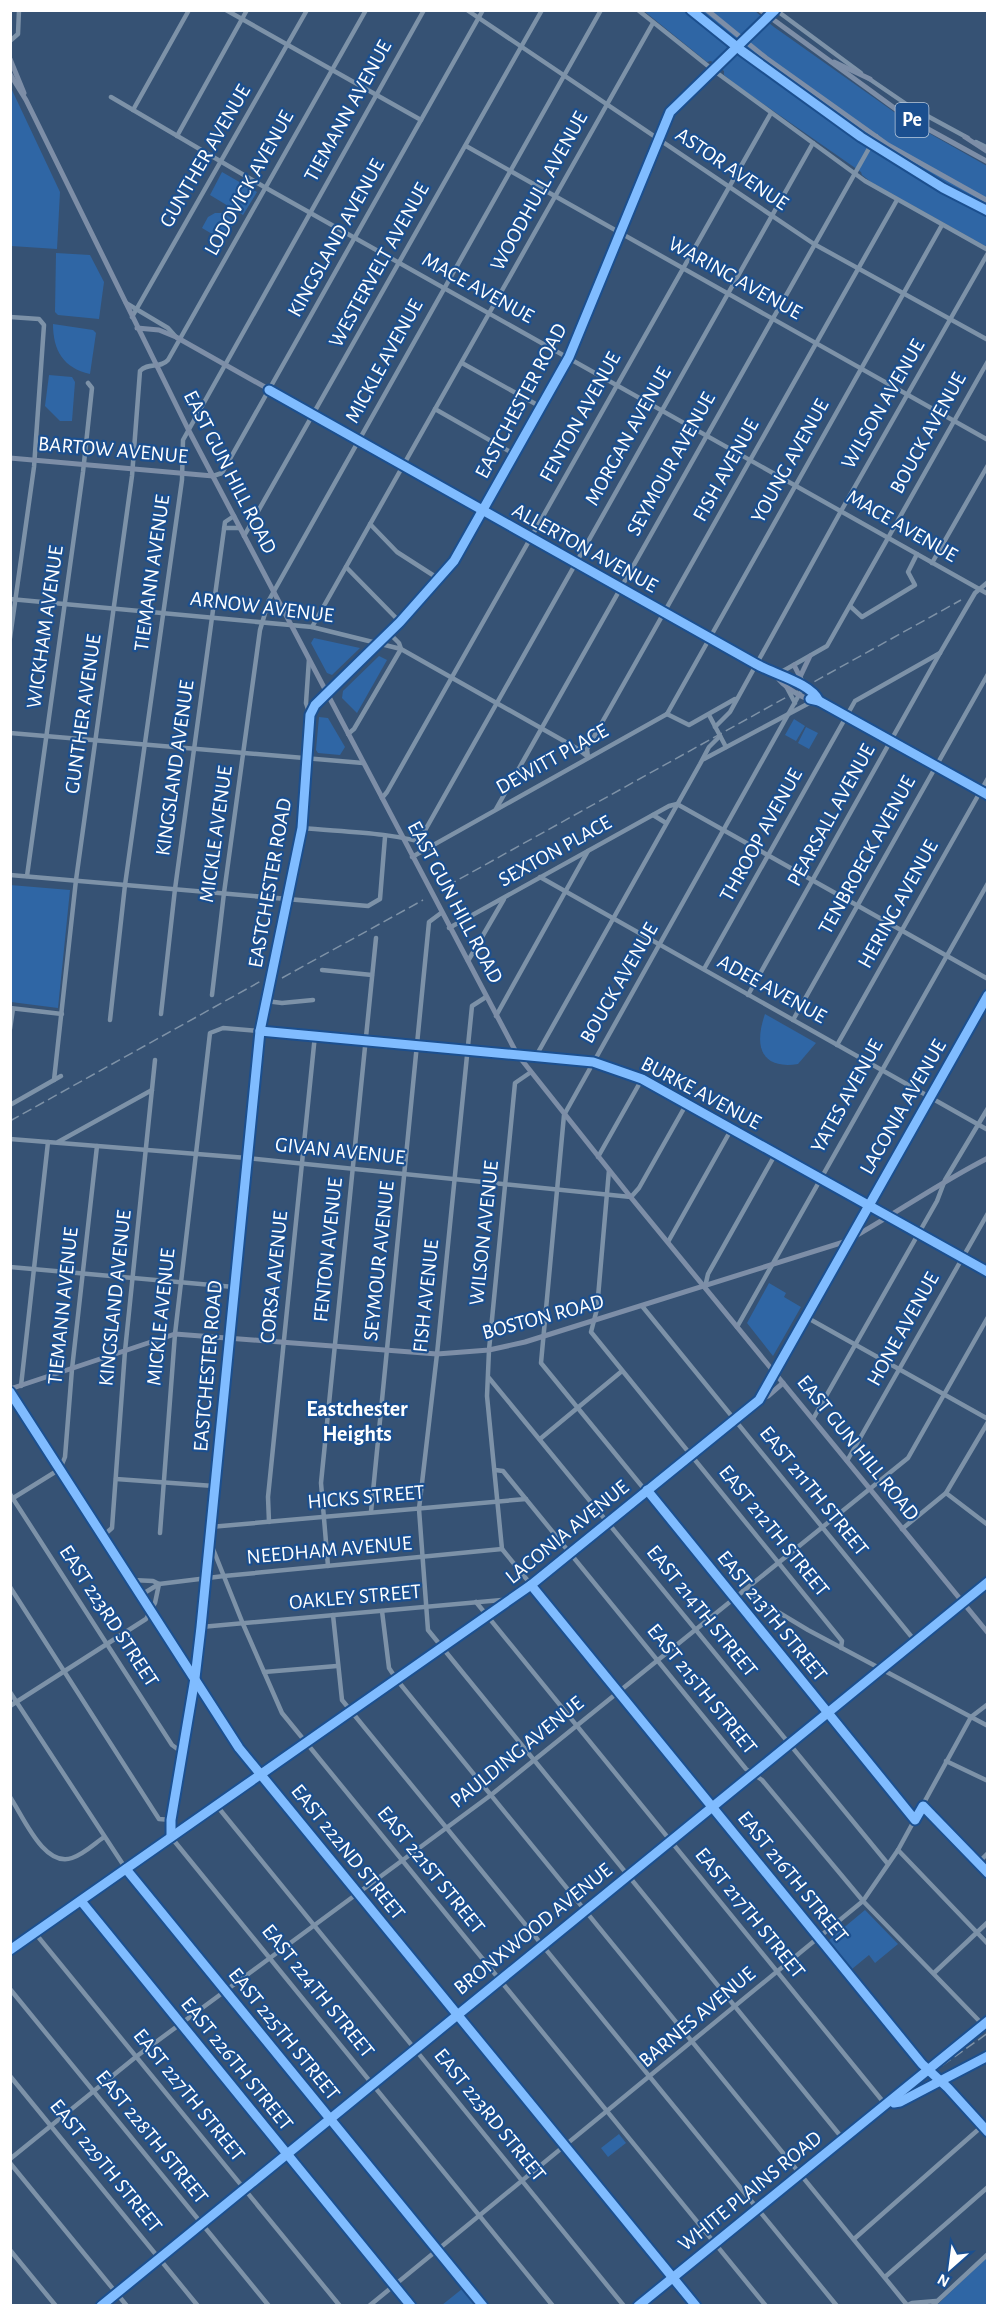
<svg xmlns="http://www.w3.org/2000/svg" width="998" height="2316" font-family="'Alegreya Sans',sans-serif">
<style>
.green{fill:#2f66a5}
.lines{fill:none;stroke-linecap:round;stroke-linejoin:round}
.minor{stroke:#7d92a8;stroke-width:4.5}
.major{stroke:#7d8ea7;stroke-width:5}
.rail{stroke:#7e92a7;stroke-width:1.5;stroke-dasharray:10 4.5;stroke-linecap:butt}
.major-bridge{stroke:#7d8ea7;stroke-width:5}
.cycleway-casing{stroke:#1b4f8f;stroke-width:13}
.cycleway{stroke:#80bcff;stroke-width:9}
.labels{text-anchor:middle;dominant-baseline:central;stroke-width:4.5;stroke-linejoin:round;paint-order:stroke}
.shield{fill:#1b4f8f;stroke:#bbcadd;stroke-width:1.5}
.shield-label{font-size:20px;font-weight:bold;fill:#fff}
.street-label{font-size:21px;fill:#fff;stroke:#1b4f8f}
.neighbourhood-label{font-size:22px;font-weight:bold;fill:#fff;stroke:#1b4f8f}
</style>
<rect width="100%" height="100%" fill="#365274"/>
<!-- green -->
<g class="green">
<polygon points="644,11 755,11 774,27 904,119 987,166 987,247 871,182 862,175 861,172 739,87 724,75 724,71 711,61 707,62"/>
<polygon points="11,88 60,192 57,249 11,246"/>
<polygon points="222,172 257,192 243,215 210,195"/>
<polygon points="215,213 223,213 235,220 224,241 202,228 208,217"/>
<polygon points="56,253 90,255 104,282 99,319 58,315 55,312"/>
<path d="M 53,324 L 93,330 L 96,333 L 90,374 C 63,368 53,350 53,324 Z"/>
<polygon points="49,375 72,377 75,382 72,421 60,421 45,406"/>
<polygon points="314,638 360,648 332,675 327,673 311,643"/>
<polygon points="379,656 387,660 357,713 342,698 343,691"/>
<polygon points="319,717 328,718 345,747 340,755 318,753 316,750"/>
<polygon points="794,719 805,726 796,741 785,735"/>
<polygon points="806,727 818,733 809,749 798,743"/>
<polygon points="10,885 70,890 58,1008 11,1002"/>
<path d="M 765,1014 L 816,1043 L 798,1064 C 760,1070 754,1045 765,1014 Z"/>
<polygon points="769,1283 786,1293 784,1297 801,1307 773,1356 747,1323"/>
<polygon points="865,1910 898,1944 875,1963 869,1955 852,1969 829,1940"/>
<polygon points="619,2134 626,2143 608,2157 601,2148"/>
<polygon points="987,2257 987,2305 936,2306"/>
<polygon points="462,2289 475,2305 442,2305"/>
</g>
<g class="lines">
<!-- minor -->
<g class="minor">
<polyline points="226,10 421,120"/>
<polyline points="467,10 814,244 988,340"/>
<polyline points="638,10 713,70 865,181 988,250"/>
<polyline points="776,10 861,73"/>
<polyline points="10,41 18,34 19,10"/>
<polyline points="868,78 909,106 968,138"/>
<polyline points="111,97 266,188 988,594"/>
<polyline points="133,110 189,10"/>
<polyline points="177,136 247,10"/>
<polyline points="976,142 988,148"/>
<polyline points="466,146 988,440"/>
<polyline points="126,303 168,328 176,337"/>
<polyline points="10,317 39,319 44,325 34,467 10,638"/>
<polyline points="132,317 307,10"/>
<polyline points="462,363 541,407"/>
<polyline points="435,409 514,454"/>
<polyline points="213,476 222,473 483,10"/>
<polyline points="370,524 397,552 439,579"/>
<polyline points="224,528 240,528"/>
<polyline points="244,536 542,10"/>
<polyline points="932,563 988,465"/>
<polyline points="346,567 400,622"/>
<polyline points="10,599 312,627 401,649 578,749 588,757"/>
<polyline points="850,606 862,617 915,585 908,572 917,554"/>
<polyline points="312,627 653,23"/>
<polyline points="309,659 306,703 310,715"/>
<polyline points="776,675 827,646 988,361"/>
<polyline points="786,686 795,703"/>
<polyline points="804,686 564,1115 541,1363 915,1820"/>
<polyline points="667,714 942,225"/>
<polyline points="667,714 689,725 735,699"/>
<polyline points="709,715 726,747"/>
<polyline points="715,727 730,712 841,511 988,253"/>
<polyline points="10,733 363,763"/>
<polyline points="348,734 354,729 401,649 399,643 389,633"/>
<polyline points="588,757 587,749 897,200"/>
<polyline points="704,759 813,701"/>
<polyline points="382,798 387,792 771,113"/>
<polyline points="496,809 876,136"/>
<polyline points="653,815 666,823"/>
<path d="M 302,828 C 345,832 391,832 432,845"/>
<polyline points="419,841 813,143"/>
<polyline points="412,857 667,714"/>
<polyline points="10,875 368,906 380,899 385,837"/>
<polyline points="27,876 83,472 92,388 88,383"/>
<polyline points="540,877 988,1130"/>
<polyline points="449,928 669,806 677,804 988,979"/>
<polyline points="468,961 504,899"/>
<polyline points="704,969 855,701 940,653"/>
<polyline points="322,970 372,975"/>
<polyline points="212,995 224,893 260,630 269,600 601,10"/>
<polyline points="748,995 940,653 975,593 988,582"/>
<polyline points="486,997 472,1006 437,1354 419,1509 428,1630 843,2139"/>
<polyline points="266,1001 282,1003 313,1000"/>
<polyline points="10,1008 62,1014"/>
<polyline points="161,1014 175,889 225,522 234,516"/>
<polyline points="496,1016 588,851"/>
<polyline points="110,1020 125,885 182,480 183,440 424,10"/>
<polyline points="793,1020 988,674"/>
<polyline points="10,1029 13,1009"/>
<polyline points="837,1045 988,778"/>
<polyline points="536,1056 700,764 709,747 720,736"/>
<path d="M 54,1080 L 76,880 L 132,476 L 140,371 C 148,362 160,369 168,360 L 366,10"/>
<polyline points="10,1105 61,1076"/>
<polyline points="10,1139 247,1158 631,1197 639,1188 687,1103"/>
<polyline points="58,1142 152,1090"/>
<polyline points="598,1157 642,1079"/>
<polyline points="609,1170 597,1309 591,1332 842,1641 841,1648"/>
<polyline points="668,1242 732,1128"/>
<polyline points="10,1267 234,1287"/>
<polyline points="705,1287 708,1274 776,1153"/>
<polyline points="642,1306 915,1641"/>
<polyline points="806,1317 988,1419"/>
<polyline points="737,1327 988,883"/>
<polyline points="489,1378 888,1864"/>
<polyline points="21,1386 48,1142"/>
<polyline points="10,1392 239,1748 696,2306"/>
<polyline points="813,1419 937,1201 945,1180 988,1108"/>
<polyline points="540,1439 622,1371"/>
<polyline points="847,1461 988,1213"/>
<polyline points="60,1469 65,1457 72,1369 97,1146"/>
<polyline points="495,1470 503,1471 746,1769 762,1780 863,1901 988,2030"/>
<polyline points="116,1479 214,1486"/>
<polyline points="946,1493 988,1525"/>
<polyline points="10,1494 172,1745 183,1753"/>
<polyline points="10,1500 60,1469"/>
<polyline points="371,1512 429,922 441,913"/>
<polyline points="269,1522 268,1497 315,1035"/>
<polyline points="210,1527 526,1499"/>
<polyline points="902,1529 946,1493 988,1422"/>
<polyline points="160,1533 175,1334 210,1033 223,1028 260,1031"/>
<polyline points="103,1536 112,1528 125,1351 155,1060"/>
<polyline points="209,1539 243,1624 282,1713 766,2306"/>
<polyline points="502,1549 922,2064 948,2088 988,2132"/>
<polyline points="502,1549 487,1396 489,1350 515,1083 531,1072"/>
<polyline points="328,1566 321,1483 376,938"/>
<polyline points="132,1580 153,1581 159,1584"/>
<polyline points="10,1587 159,1819 171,1820"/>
<polyline points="743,1591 808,1630 988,1726"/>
<polyline points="141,1595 159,1584 224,1576 502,1549"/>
<polyline points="476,1602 885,2104"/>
<polyline points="382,1611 389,1668 397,1680 907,2305"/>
<polyline points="333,1615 342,1700 837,2306"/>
<polyline points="201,1627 512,1599"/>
<polyline points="264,1672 337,1666"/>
<polyline points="10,1692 126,1869 483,2306"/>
<polyline points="10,1706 146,1619 155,1603 159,1584"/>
<polyline points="946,1761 988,1781"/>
<path d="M 10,1797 C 23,1816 44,1868 72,1858 C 84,1854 94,1844 104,1837"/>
<polyline points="217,1806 624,2306"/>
<polyline points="923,1806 988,1873"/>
<polyline points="171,1837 553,2306"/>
<polyline points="171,1837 171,1820 195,1678 229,1338"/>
<polyline points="898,1850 988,1944"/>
<polyline points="978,1863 988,1853"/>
<polyline points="81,1901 411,2306"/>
<polyline points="35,1933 340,2306"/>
<polyline points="10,1950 531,1585 759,1400 988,995"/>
<polyline points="934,1973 988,1922"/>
<polyline points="10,1989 269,2306"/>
<polyline points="10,2076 198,2306"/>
<polyline points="10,2159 137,2056 491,1795 908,1458 988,1317"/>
<polyline points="10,2163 127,2306"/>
<polyline points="854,2239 988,2121"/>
<polyline points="10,2250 56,2306"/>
<polyline points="885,2277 988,2187"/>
<polyline points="101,2306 988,1582"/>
<polyline points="369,2306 863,1901 898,1850 971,1717 988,1704"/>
<polyline points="906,2306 912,2303 936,2301"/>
<polyline points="932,2306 988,2254"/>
</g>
<!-- major -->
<g class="major">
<polyline points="707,10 766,58 888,145 988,201"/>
<polyline points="760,10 908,118 988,162"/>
<polyline points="10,59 24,93"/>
<polyline points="834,62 870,79"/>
<polyline points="10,74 26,100 188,429 517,1054 633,1200 988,1633"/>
<polyline points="965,137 988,152"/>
<path d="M 137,328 L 159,330 L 176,337 L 756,664 C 773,674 811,683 819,701"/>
<polyline points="10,458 213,476"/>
<polyline points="794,665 804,685"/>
<path d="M 776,675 C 782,687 806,701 819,701 L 988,795"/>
<polyline points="800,677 810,656"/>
<polyline points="274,966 302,828 308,722 312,708 400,622 454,561 569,357 670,112 775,10"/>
<polyline points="260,1031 593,1062 642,1079 988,1272"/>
<polyline points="229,1338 260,1031 268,993"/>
<path d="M 10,1389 L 175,1334 L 437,1354 L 489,1350 L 525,1342 L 847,1241 C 895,1214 939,1183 988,1158"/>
<polyline points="759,1400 768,1396 783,1383"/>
<polyline points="901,2093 924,2087"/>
<polyline points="887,2104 900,2102 988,2056"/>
<polyline points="638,2306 988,2021"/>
</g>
<!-- rail -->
<g class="rail">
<polyline points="447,886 961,600"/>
<polyline points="282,978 423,900"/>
<polyline points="10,1121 261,981"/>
<polyline points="919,2082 988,2033"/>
<polyline points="635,2306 921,2070 988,2021"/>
</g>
<!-- major-bridge -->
<polyline class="major-bridge" points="268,993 274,966"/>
<defs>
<g id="cycleway">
<polyline points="691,10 742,51 861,137 943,188 988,211"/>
<path d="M 269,390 L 756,664 C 773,674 811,683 819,701"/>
<polyline points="810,699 819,701 988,795"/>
<polyline points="260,1031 593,1062 642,1079 988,1272"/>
<polyline points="10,1392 239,1748 696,2306"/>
<polyline points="647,1490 915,1820 923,1806 988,1873"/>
<polyline points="531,1585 922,2064 948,2088 988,2132"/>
<polyline points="171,1837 171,1820 195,1678 201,1627 260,1031 302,828 310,715 315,705 400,622 454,561 569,357 670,112 775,10"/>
<polyline points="126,1869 483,2306"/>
<polyline points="81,1901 411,2306"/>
<polyline points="10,1950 531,1585 759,1400 988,995"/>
<polyline points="894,2103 900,2102 988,2056"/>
<polyline points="101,2306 988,1582"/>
<polyline points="638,2306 988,2021"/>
</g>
</defs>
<!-- cycleway casing -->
<use href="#cycleway" class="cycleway-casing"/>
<!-- cycleway -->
<use href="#cycleway" class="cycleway"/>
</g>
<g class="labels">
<!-- shield labels -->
<rect class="shield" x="895.5" y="103" width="33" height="34" rx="4.5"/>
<g class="shield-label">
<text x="912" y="120">Pe</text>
</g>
<!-- street labels -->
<g class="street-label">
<text transform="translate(348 111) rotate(-61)">TIEMANN AVENUE</text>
<text transform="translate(205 156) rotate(-60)">GUNTHER AVENUE</text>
<text transform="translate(732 169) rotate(34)">ASTOR AVENUE</text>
<text transform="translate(249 183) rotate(-61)">LODOVICK AVENUE</text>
<text transform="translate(539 191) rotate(-61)">WOODHULL AVENUE</text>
<text transform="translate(336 238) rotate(-61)">KINGSLAND AVENUE</text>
<text transform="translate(379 265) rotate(-61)">WESTERVELT AVENUE</text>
<text transform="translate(735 278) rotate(29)">WARING AVENUE</text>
<text transform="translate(478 288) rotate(29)">MACE AVENUE</text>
<text transform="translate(384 361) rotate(-61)">MICKLE AVENUE</text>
<text transform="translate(521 401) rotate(-62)">EASTCHESTER ROAD</text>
<text transform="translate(883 404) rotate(-60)">WILSON AVENUE</text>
<text transform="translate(580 417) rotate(-61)">FENTON AVENUE</text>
<text transform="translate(928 433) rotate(-61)">BOUCK AVENUE</text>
<text transform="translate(628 436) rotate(-61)">MORGAN AVENUE</text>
<text transform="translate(113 450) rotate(5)">BARTOW AVENUE</text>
<text transform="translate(790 461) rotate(-61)">YOUNG AVENUE</text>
<text transform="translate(671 464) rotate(-61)">SEYMOUR AVENUE</text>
<text transform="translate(726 470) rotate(-61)">FISH AVENUE</text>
<text transform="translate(230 472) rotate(63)">EAST GUN HILL ROAD</text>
<text transform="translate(902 526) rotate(30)">MACE AVENUE</text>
<text transform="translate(585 548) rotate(29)">ALLERTON AVENUE</text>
<text transform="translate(152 573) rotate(-82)">TIEMANN AVENUE</text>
<text transform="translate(262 607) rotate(7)">ARNOW AVENUE</text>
<text transform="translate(45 627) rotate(-82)">WICKHAM AVENUE</text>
<text transform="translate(83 714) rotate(-82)">GUNTHER AVENUE</text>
<text transform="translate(552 759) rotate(-29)">DEWITT PLACE</text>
<text transform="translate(175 768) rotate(-82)">KINGSLAND AVENUE</text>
<text transform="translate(831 815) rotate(-61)">PEARSALL AVENUE</text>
<text transform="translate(216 834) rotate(-82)">MICKLE AVENUE</text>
<text transform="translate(761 835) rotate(-61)">THROOP AVENUE</text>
<text transform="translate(555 851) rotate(-29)">SEXTON PLACE</text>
<text transform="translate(867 855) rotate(-61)">TENBROECK AVENUE</text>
<text transform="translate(270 883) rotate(-80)">EASTCHESTER ROAD</text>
<text transform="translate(455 902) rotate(62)">EAST GUN HILL ROAD</text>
<text transform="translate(898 904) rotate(-61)">HERING AVENUE</text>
<text transform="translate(619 983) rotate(-60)">BOUCK AVENUE</text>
<text transform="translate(772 989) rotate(29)">ADEE AVENUE</text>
<text transform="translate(701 1093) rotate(28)">BURKE AVENUE</text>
<text transform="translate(847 1096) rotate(-61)">YATES AVENUE</text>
<text transform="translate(903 1107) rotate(-60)">LACONIA AVENUE</text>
<text transform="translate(340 1151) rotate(6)">GIVAN AVENUE</text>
<text transform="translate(484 1233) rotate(-84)">WILSON AVENUE</text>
<text transform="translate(328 1250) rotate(-84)">FENTON AVENUE</text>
<text transform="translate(379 1261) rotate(-84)">SEYMOUR AVENUE</text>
<text transform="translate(274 1277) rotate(-84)">CORSA AVENUE</text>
<text transform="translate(426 1296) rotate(-84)">FISH AVENUE</text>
<text transform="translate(115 1298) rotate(-84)">KINGSLAND AVENUE</text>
<text transform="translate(63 1306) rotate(-84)">TIEMANN AVENUE</text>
<text transform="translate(161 1317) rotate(-84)">MICKLE AVENUE</text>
<text transform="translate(543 1317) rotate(-15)">BOSTON ROAD</text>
<text transform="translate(903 1329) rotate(-61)">HONE AVENUE</text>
<text transform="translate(208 1366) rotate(-85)">EASTCHESTER ROAD</text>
<text transform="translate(858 1448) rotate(51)">EAST GUN HILL ROAD</text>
<text transform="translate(814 1491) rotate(51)">EAST 211TH STREET</text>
<text transform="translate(366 1497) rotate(-5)">HICKS STREET</text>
<text transform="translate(774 1531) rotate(51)">EAST 212TH STREET</text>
<text transform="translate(567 1532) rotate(-39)">LACONIA AVENUE</text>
<text transform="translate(329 1550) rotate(-5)">NEEDHAM AVENUE</text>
<text transform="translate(355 1597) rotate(-5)">OAKLEY STREET</text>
<text transform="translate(702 1611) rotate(51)">EAST 214TH STREET</text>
<text transform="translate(109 1616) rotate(57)">EAST 223RD STREET</text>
<text transform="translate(772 1616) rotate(51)">EAST 213TH STREET</text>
<text transform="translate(702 1689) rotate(51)">EAST 215TH STREET</text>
<text transform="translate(517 1752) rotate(-39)">PAULDING AVENUE</text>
<text transform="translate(348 1852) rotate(51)">EAST 222ND STREET</text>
<text transform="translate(431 1870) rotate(51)">EAST 221ST STREET</text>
<text transform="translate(793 1877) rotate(51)">EAST 216TH STREET</text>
<text transform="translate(750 1913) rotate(51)">EAST 217TH STREET</text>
<text transform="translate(533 1929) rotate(-39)">BRONXWOOD AVENUE</text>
<text transform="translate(318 1991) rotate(51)">EAST 224TH STREET</text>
<text transform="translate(697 2017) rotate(-40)">BARNES AVENUE</text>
<text transform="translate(284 2034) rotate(51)">EAST 225TH STREET</text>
<text transform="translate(237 2064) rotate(51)">EAST 226TH STREET</text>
<text transform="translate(189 2095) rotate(51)">EAST 227TH STREET</text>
<text transform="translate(490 2115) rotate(51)">EAST 223RD STREET</text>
<text transform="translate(152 2137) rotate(51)">EAST 228TH STREET</text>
<text transform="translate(106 2166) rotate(51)">EAST 229TH STREET</text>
<text transform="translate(750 2191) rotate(-39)">WHITE PLAINS ROAD</text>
</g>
<!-- neighbourhood labels -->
<g class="neighbourhood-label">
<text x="357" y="1409">Eastchester<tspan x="357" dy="25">Heights</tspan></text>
</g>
</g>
<!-- border -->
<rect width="998" height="2316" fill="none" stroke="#ffffff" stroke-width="24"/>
<!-- north arrow -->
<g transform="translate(950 2268) rotate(208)" stroke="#1b4f8f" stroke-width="4.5" paint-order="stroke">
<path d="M0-4.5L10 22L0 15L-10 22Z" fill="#ffffff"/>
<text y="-9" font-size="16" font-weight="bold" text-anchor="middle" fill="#ffffff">N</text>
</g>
</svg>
